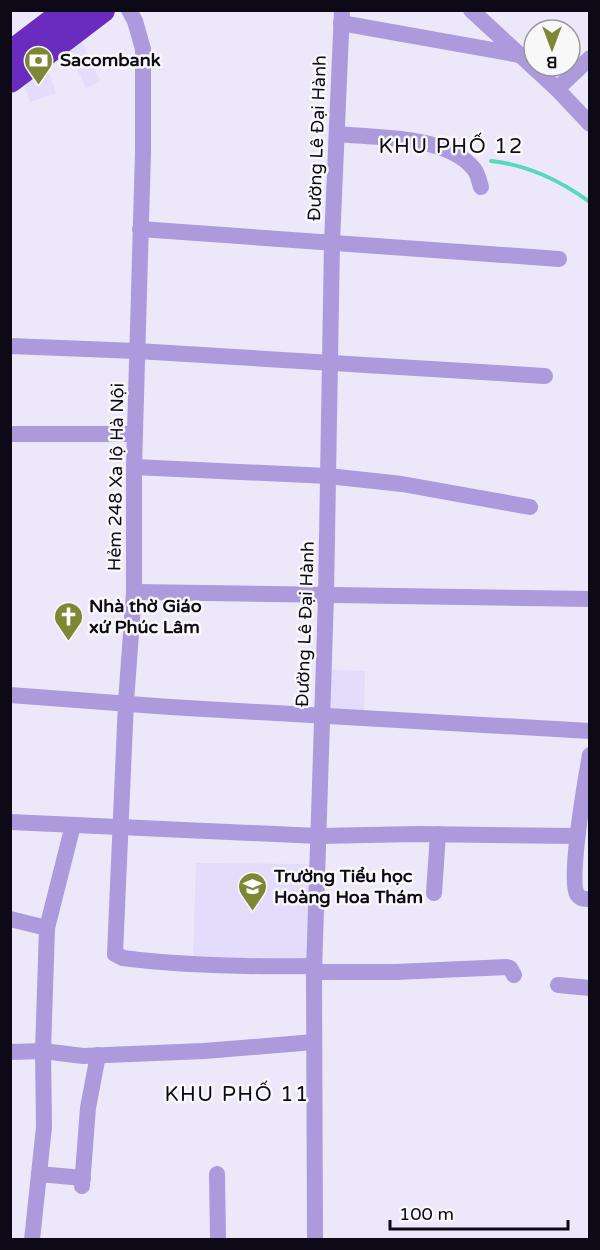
<svg xmlns="http://www.w3.org/2000/svg" width="600" height="1250" font-family="'Varela Round',sans-serif">
<style>
.built{fill:#e3dcfb}
.lines{fill:none;stroke-linecap:round;stroke-linejoin:round}
.stream{stroke:#58d9bc;stroke-width:4}
.minor{stroke:#ac9adc;stroke-width:16}
.highway{stroke:#692cbf;stroke-width:26}
.labels{text-anchor:middle;dominant-baseline:central;stroke-width:5;stroke-linejoin:round;paint-order:stroke}
.poi-label{font-size:18px;font-weight:bold;fill:#0d0917;stroke:#f8f8f8;text-anchor:start}
.street-label{font-size:18px;fill:#0d0917;stroke:#f8f8f8}
.quarter-label{font-size:21px;letter-spacing:1.5px;fill:#0d0917;stroke:#f8f8f8}
</style>
<rect width="100%" height="100%" fill="#ece8fa"/>
<!-- built -->
<g class="built">
<polygon points="79,36 100,81 86,88 66,46"/>
<polygon points="45,62 56,93 30,102 22,79"/>
<polygon points="328,669 365,671 364,713 326,712"/>
<polygon points="196,863 313,864 310,961 193,960"/>
</g>
<g class="lines">
<!-- stream -->
<path class="stream" d="M 491,161 C 528,165 559,180 590,202"/>
<!-- minor -->
<g class="minor">
<path d="M 129,10 L 135,21 L 143,49 L 143,152 L 134,467 L 134,592 L 126,702 L 115,954 L 123,958 C 186,966 250,967 314,966"/>
<polyline points="471,10 557,89 590,124"/>
<polyline points="341,23 520,55"/>
<polyline points="557,89 590,58"/>
<path d="M 337,134 C 377,138 447,135 474,169 C 478,174 479,181 481,187"/>
<polyline points="140,229 559,259"/>
<polyline points="10,346 137,351 545,376"/>
<polyline points="10,434 135,434"/>
<polyline points="134,467 328,476 402,484 530,507"/>
<polyline points="134,592 590,599"/>
<polyline points="10,695 170,707 590,731"/>
<path d="M 590,755 C 586,777 568,880 577,894 C 580,899 584,899 590,899"/>
<polyline points="10,822 318,836 418,834 577,836"/>
<polyline points="434,893 438,834"/>
<polyline points="10,919 47,928"/>
<polyline points="314,972 396,972 507,967 510,968 514,975"/>
<polyline points="558,985 590,988"/>
<polyline points="10,1052 43,1051 83,1056 204,1051 314,1042"/>
<polyline points="39,1174 83,1178"/>
<polyline points="217,1174 218,1240"/>
<polyline points="82,1186 88,1108 98,1055"/>
<polyline points="32,1240 44,1127 43,1051 47,928 73,825"/>
<polyline points="315,1240 314,972 326,596 332,242 342,10"/>
</g>
<!-- highway -->
<g class="highway">
<polyline points="10,54 68,10"/>
<polyline points="10,80 102,10"/>
</g>
</g>
<!-- icons -->
<defs>
<symbol id="bank-pin" viewBox="-11 -11 22 30"><path d="M0 17L-7.5 6A9.5 9.5 0 1 1 7.5 6Z" fill="#7d8835" stroke="#f8f8f8"/><path d="M-6-4H6V4H-6ZM0-2.3a2.3 2.3 0 1 0 0 4.6a2.3 2.3 0 1 0 0-4.6Z" fill="#fff"/></symbol>
<symbol id="church-pin" viewBox="-11 -11 22 30"><path d="M0 17L-7.5 6A9.5 9.5 0 1 1 7.5 6Z" fill="#7d8835" stroke="#f8f8f8"/><path d="M-1.2-6h2.4v3.5h3.3v2.4h-3.3V6h-2.4V-.1h-3.3v-2.4h3.3Z" fill="#fff"/></symbol>
<symbol id="school-pin" viewBox="-11 -11 22 30"><path d="M0 17L-7.5 6A9.5 9.5 0 1 1 7.5 6Z" fill="#7d8835" stroke="#f8f8f8"/><path d="M0-5L7-2L0 1L-7-2ZM-4 1L0 2.5L4 1V4Q0 6-4 4Z" fill="#fff"/></symbol>
</defs>
<g fill-rule="evenodd">
<use href="#bank-pin" x="22" y="44" width="33" height="45"/>
<use href="#church-pin" x="52" y="600" width="33" height="45"/>
<use href="#school-pin" x="236" y="870" width="33" height="45"/>
</g>
<g class="labels">
<!-- poi labels -->
<g class="poi-label">
<text x="60" y="60">Sacombank</text>
<text x="89" y="606">Nhà thờ Giáo<tspan x="89" dy="21">xứ Phúc Lâm</tspan></text>
<text x="274" y="876">Trường Tiểu học<tspan x="274" dy="21">Hoàng Hoa Thám</tspan></text>
</g>
<!-- street labels -->
<g class="street-label">
<text transform="translate(317 138) rotate(-88)">Đường Lê Đại Hành</text>
<text transform="translate(116 477) rotate(-89)">Hẻm 248 Xa lộ Hà Nội</text>
<text transform="translate(305 624) rotate(-88)">Đường Lê Đại Hành</text>
</g>
<!-- quarter labels -->
<g class="quarter-label">
<text x="451" y="146">KHU PHỐ 12</text>
<text x="237" y="1094">KHU PHỐ 11</text>
</g>
</g>
<!-- border -->
<rect width="600" height="1250" fill="none" stroke="#0d0917" stroke-width="24"/>
<!-- north arrow -->
<g transform="translate(552 48) rotate(180)"><circle r="28" fill="#f8f8f8" stroke="#9a989e" stroke-width="1.5"/>
<path d="M0-4.5L10 22L0 15L-10 22Z" fill="#7d8835"/>
<text y="-9" font-size="16" font-weight="bold" text-anchor="middle" fill="#0d0917">B</text>
</g>
<!-- scale -->
<path d="M390 1220v9h178v-9" fill="none" stroke="#0d0917" stroke-width="3"/>
<text x="399" y="1220" font-size="18" fill="#0d0917" stroke="#f8f8f8" stroke-width="4.5" paint-order="stroke">100 m</text>
</svg>
